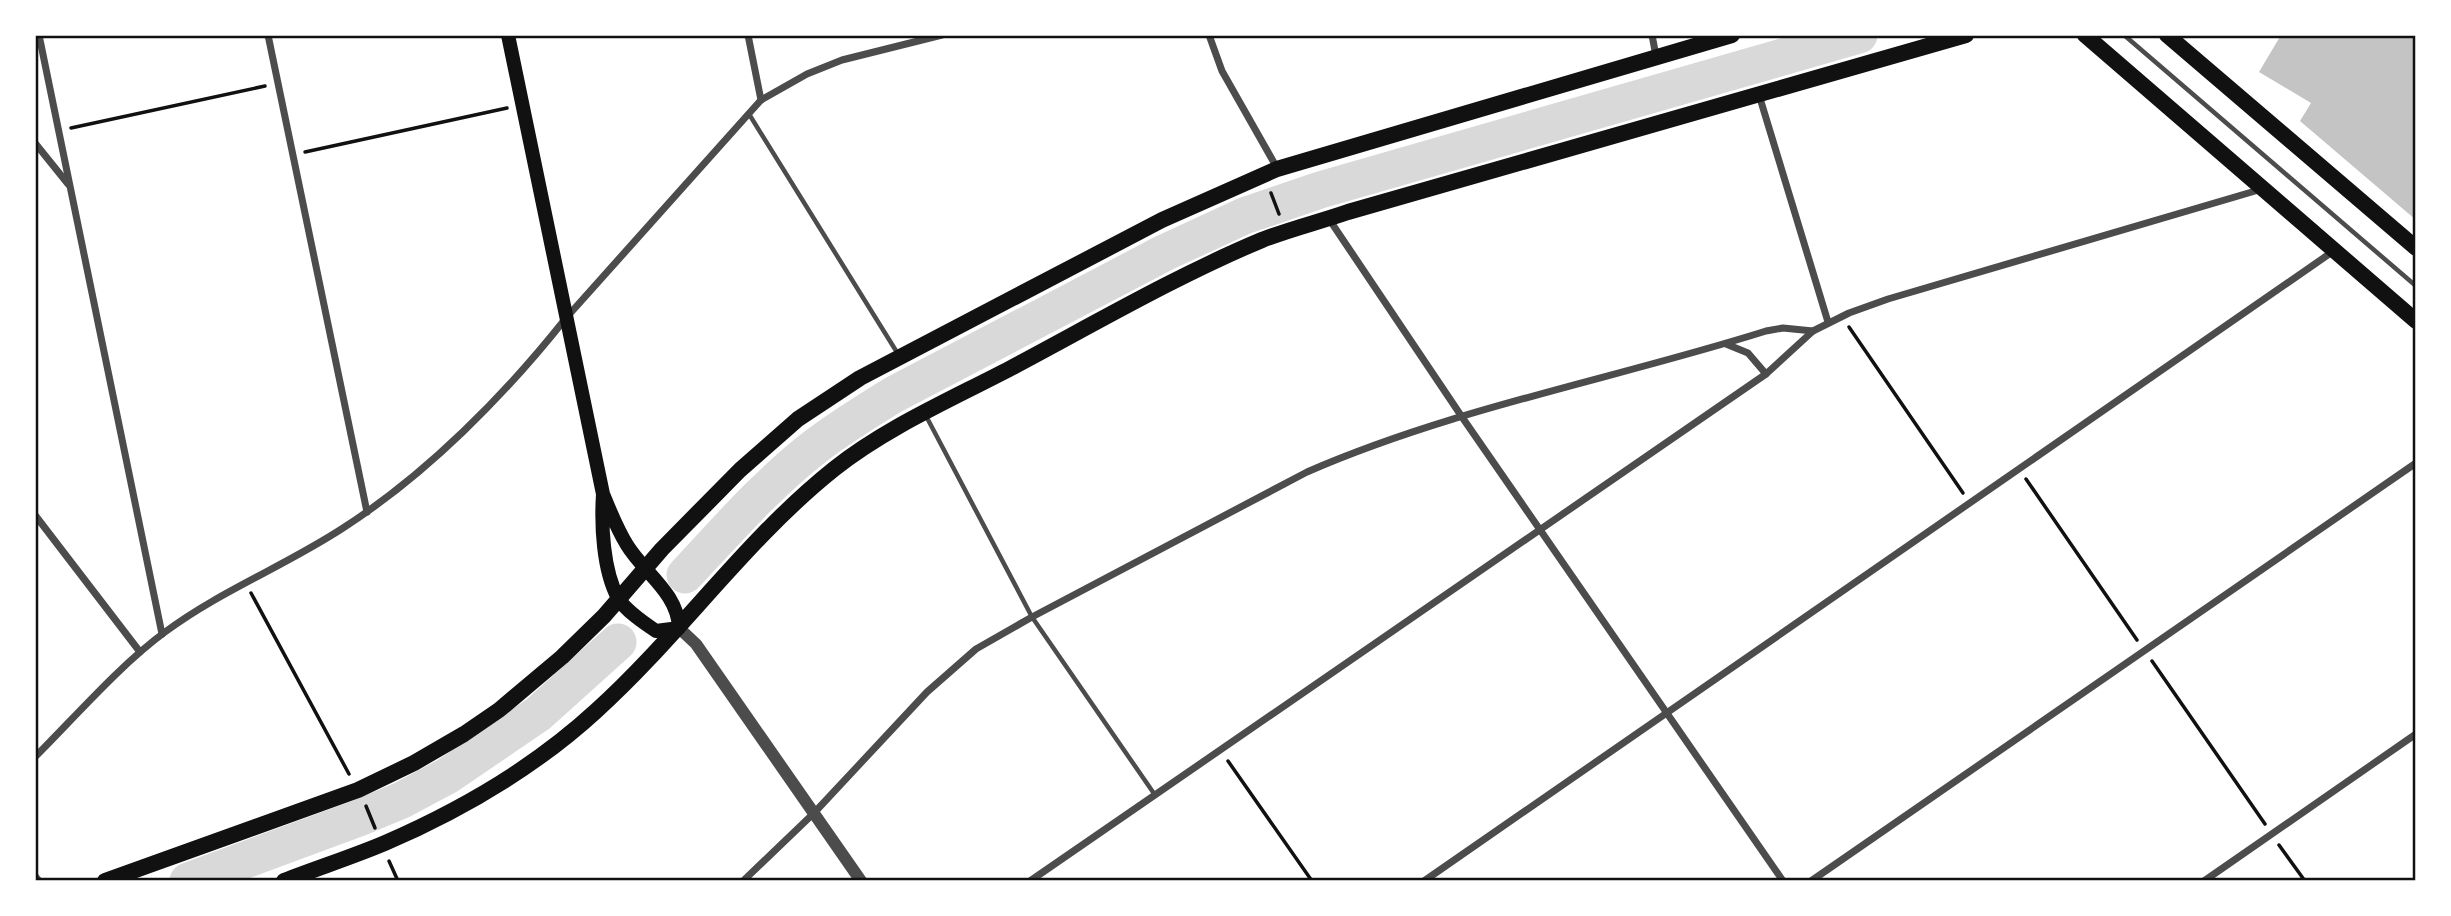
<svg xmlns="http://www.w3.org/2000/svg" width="2451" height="916" font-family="'PT Sans',sans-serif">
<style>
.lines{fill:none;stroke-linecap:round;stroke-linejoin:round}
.river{stroke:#d9d9d9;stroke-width:37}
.building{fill:#c4c4c4}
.path{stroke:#111;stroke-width:3.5}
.service{stroke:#4c4c4c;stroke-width:4.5}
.minor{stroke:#4c4c4c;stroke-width:7}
.tertiary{stroke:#4c4c4c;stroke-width:12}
.secondary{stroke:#111;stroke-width:14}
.primary{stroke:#111;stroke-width:16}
.neatline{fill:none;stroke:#111;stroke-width:2.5}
</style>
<rect width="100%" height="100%" fill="#fff"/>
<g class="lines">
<!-- river -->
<g class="river">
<path d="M 685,575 C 727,530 768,483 816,446 C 841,427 867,411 893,395 L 1164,253 L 1244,216 L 1320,190 L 1859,35"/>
<polyline points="188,881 359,818 402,800 447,776 538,714 618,642"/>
</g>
</g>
<!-- building -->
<polygon class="building" points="2281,35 2416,36 2416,220 2300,121 2311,103 2259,72"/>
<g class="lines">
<!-- path -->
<g class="path">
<polyline points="71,128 265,86"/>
<polyline points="305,152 507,108"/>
<polyline points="1271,193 1279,214"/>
<polyline points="1849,327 1963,493"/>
<polyline points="2026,479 2137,640"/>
<polyline points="251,593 349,774"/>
<polyline points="2152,661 2265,824"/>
<polyline points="1228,761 1312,881"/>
<polyline points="366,806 375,828"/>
<polyline points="2279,845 2305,881"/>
<polyline points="389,861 398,881"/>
</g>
<!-- service -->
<g class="service">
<polyline points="2124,35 2416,286"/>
<polyline points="749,114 898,354"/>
<polyline points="925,414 1032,617 1155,795"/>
</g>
<!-- minor -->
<g class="minor">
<polyline points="39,35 162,634"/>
<polyline points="268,35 367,512"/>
<polyline points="748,35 761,100"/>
<polyline points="1209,35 1222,71 1277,168"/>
<polyline points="1652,35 1656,56"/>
<polyline points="1759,95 1828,322"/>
<polyline points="35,143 68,184"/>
<polyline points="1329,219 1462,417 1783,881"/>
<polyline points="1726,344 1748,353 1766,374"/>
<polyline points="35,515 140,652"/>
<path d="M 35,757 C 75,717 120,665 165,632 C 220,591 285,566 343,528 C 427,474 505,395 566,318 L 761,100 L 807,74 L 842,60 L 942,35"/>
<polyline points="35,876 39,881"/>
<path d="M 743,881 L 814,813 L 927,692 L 976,649 L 1032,617 L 1307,472 C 1454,408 1614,379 1766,331 L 1783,328 L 1813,331 L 1849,313 L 1888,299 L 2262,189"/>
<polyline points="1030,881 1766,374 1813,331"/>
<polyline points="1424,881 2335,250"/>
<polyline points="1811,881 2416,463"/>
<polyline points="2204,881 2416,734"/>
</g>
<!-- tertiary -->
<polyline class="tertiary" points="679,628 696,644 861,881"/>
<!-- secondary -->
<path class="secondary" d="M 508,35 L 603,494 C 610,511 617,529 627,545 C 644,573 678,593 679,628 L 656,631 C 644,623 626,611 618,598 C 603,570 601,525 603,494"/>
<!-- primary -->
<g class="primary">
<polyline points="2085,35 2416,321"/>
<polyline points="2167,35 2416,248"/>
<polyline points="105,881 358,790 414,763 464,734 499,710 562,657 604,616 662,549 740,470 798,419 860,378 1162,220 1277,169 1732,35"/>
<path d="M 284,881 C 317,868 352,857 385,843 C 461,810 535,767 596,711 C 680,635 745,540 834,469 C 887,427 952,399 1011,368 C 1094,324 1176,276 1262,240 C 1290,229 1319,222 1348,212 L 1966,35"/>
</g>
</g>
<!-- border -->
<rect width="2451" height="916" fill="none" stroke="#ffffff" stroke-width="74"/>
<rect x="37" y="37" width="2377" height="842" class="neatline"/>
</svg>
